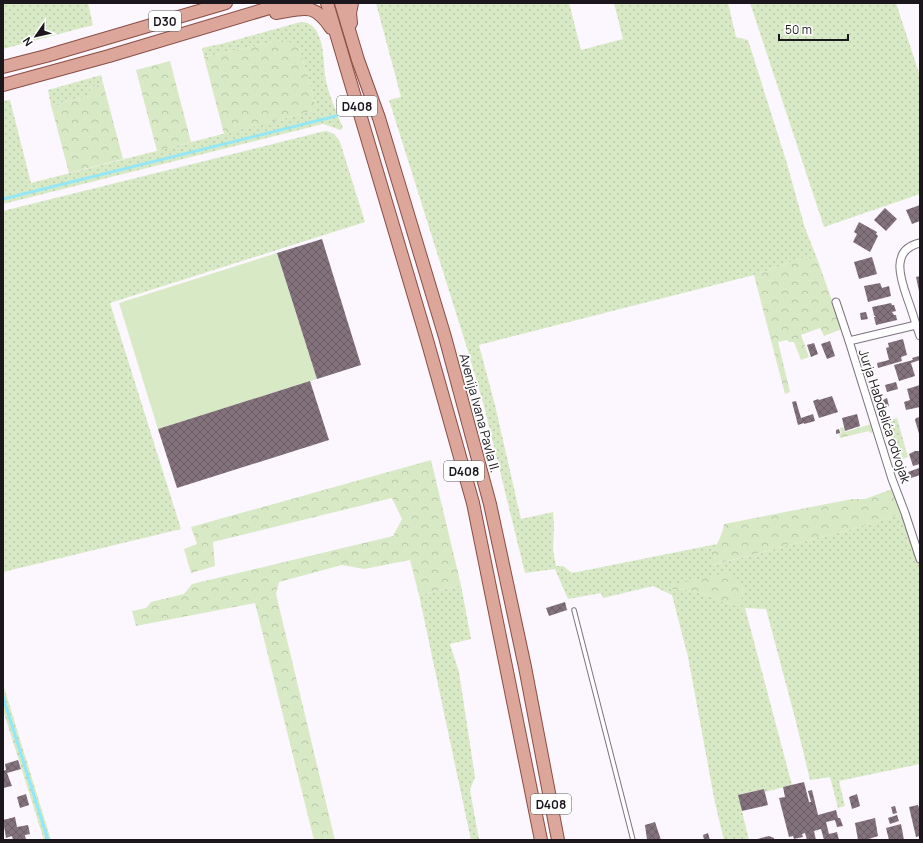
<svg xmlns="http://www.w3.org/2000/svg" width="923" height="843" font-family="Manrope,sans-serif">
<style>
.grass{fill:url(#grass-dots);fill-rule:evenodd}
.forest{fill:url(#forest-crowns)}
.garden{fill:#d8e9c5}
.lines{fill:none;stroke-linecap:round;stroke-linejoin:round}
.stream{stroke:#94e7f7;stroke-width:3}
.building{fill:url(#building-cross-hatch)}
.service-casing{stroke:#7d7281;stroke-width:5.5}
.minor-casing{stroke:#7d7281;stroke-width:9}
.primary-casing{stroke:#8a4d43;stroke-width:14}
.service{stroke:#fff;stroke-width:3.5}
.minor{stroke:#fff;stroke-width:7}
.primary{stroke:#dca69b;stroke-width:12}
.labels{text-anchor:middle;dominant-baseline:central;stroke-width:3.5;stroke-linejoin:round;paint-order:stroke}
.shield{fill:#fff;stroke:#5f5d61;stroke-width:1}
.shield-label{font-size:12px;font-weight:bold;fill:#1b171d}
.street-label{font-size:13px;fill:#1b171d;stroke:#fff}
</style>
<defs>
<pattern id="grass-dots" width="8" height="8" patternUnits="userSpaceOnUse"><rect width="8" height="8" fill="#d8e9c5"/><path d="M2 2h.1M6 6h.1" fill="none" stroke="#b9c7a9" stroke-width="1.8" stroke-linecap="round"/></pattern>
<pattern id="forest-crowns" width="20" height="18" patternUnits="userSpaceOnUse"><rect width="20" height="18" fill="#d8e9c5"/><path d="M2 6a3 3 0 1 1 6 0M12 15a3 3 0 1 1 6 0" fill="none" stroke="#b9c7a9"/></pattern>
<pattern id="building-cross-hatch" width="8" height="8" patternUnits="userSpaceOnUse"><rect width="8" height="8" fill="#83727b"/><path d="M0 0l8 8M0 8l8-8" fill="none" stroke="#6a5d64"/></pattern>
</defs>
<rect width="100%" height="100%" fill="#fcf7fe"/>
<!-- grass -->
<g class="grass">
<polygon points="3,3 88,3 93,25 3,49"/>
<path d="M 376,3 L 569,3 L 581,50 L 623,39 L 614,3 L 728,3 L 736,37 L 748,40 L 785,157 L 805,228 L 818,261 L 805,257 L 754,275 L 479,345 L 495,405 L 521,519 L 553,512 L 554,525 L 553,550 L 556,566 L 563,566 L 572,573 L 717,544 L 711,552 L 713,565 L 852,529 L 902,514 L 920,567 L 920,764 L 839,781 L 845,806 L 838,808 L 830,777 L 810,780 L 795,718 L 766,609 L 745,608 L 792,785 L 765,792 L 764,789 L 738,795 L 749,840 L 724,840 L 715,803 L 688,657 L 672,595 L 653,586 L 603,598 L 601,593 L 568,599 L 555,569 L 525,573 L 484,406 L 467,348 L 389,100 L 401,97 ZM 743,588 L 742,597 L 737,604 C 727,606 717,598 707,595 C 696,591 684,589 672,589 Z"/>
<polygon points="750,3 896,3 920,76 920,194 824,227"/>
<path d="M 300,22 C 308,22 313,25 317,32 C 325,46 323,66 326,81 C 330,98 337,113 343,128 L 340,130 L 335,128 L 323,124 L 3,204 L 3,101 L 10,100 L 31,183 L 317,110 L 300,50 L 282,40 L 204,57 L 202,48 L 225,43 Z"/>
<polygon points="101,75 103,83 90,88 90,96 51,105 48,90"/>
<path d="M 325,131 C 333,132 336,135 340,142 L 365,222 L 110,303 L 181,529 L 3,572 L 3,211 Z"/>
<polygon points="897,418 904,443 895,446 888,421"/>
<polygon points="461,585 471,639 450,644 459,672 475,777 470,790 479,840 471,840 419,595"/>
<polygon points="3,684 51,840 44,840 3,710"/>
</g>
<!-- forest -->
<g class="forest">
<polygon points="282,40 290,42 300,50 317,110 224,134 204,57"/>
<polygon points="170,61 191,142 157,151 136,70"/>
<polygon points="103,83 123,159 69,173 51,105 90,96 90,88"/>
<polygon points="805,257 818,261 842,329 824,336 820,328 801,335 809,357 801,360 794,342 789,342 787,340 778,342 790,392 785,394 754,275"/>
<polygon points="871,424 874,432 870,433 869,431 840,438 839,434 841,433 840,428 843,427 845,432"/>
<polygon points="431,460 461,585 419,595 410,560 364,569 342,565 279,582 276,594 335,840 314,840 255,603 136,626 132,611 146,608 151,602 184,594 192,584 393,536 402,519 392,498 213,542 215,566 191,573 184,549 197,544 191,527"/>
<path d="M 892,489 L 902,514 L 852,529 L 712,565 L 711,552 C 718,544 722,535 724,524 L 852,499 L 865,499 Z"/>
<path d="M 726,573 L 743,588 L 742,597 L 737,604 C 726,606 717,598 707,595 C 696,591 684,589 672,589 L 671,585 Z"/>
</g>
<!-- garden -->
<g class="garden">
<polygon points="277,253 317,379 158,429 119,303"/>
<polygon points="904,443 908,457 903,459 898,445"/>
</g>
<g class="lines">
<!-- stream -->
<g class="stream">
<polyline points="3,199 336,116"/>
<polyline points="3,697 48,840"/>
</g>
</g>
<!-- building -->
<g class="building">
<polygon points="920,205 920,221 912,224 906,210"/>
<polygon points="885,208 897,219 886,231 874,220"/>
<polygon points="859,222 877,232 876,234 878,236 870,252 853,242 857,234 854,232"/>
<polygon points="322,239 361,365 317,379 277,253"/>
<polygon points="872,257 877,274 859,279 854,262"/>
<polygon points="920,276 920,290 919,291 916,277"/>
<polygon points="880,283 882,288 889,286 891,296 868,302 864,286"/>
<polygon points="891,303 892,305 894,305 896,311 892,312 894,315 896,315 897,320 876,325 874,317 876,317 874,315 872,307"/>
<polygon points="866,312 868,319 861,320 860,313"/>
<polygon points="903,339 907,355 901,357 902,361 878,368 877,363 889,360 886,348 889,347 888,343"/>
<polygon points="830,341 835,356 827,359 821,344"/>
<polygon points="814,343 818,354 811,357 807,345"/>
<polygon points="919,356 920,360 911,363 915,376 899,381 894,365 913,360 912,358"/>
<polygon points="310,381 329,440 177,488 158,429"/>
<polygon points="896,382 898,389 887,392 885,385"/>
<polygon points="920,385 920,407 906,410 904,402 910,400 907,389"/>
<polygon points="832,396 838,412 819,418 813,401 818,399 819,400"/>
<polygon points="887,398 889,406 885,407 883,400"/>
<polygon points="796,401 801,418 813,414 815,421 804,424 804,423 798,425 792,402"/>
<polygon points="857,414 860,426 845,431 842,418"/>
<polygon points="920,417 920,437 915,420 916,418"/>
<polygon points="839,429 840,433 836,434 836,430"/>
<polygon points="915,451 920,451 920,464 913,466 909,454"/>
<polygon points="919,468 920,475 911,478 908,472"/>
<polygon points="565,602 567,610 549,616 546,608"/>
<polygon points="18,760 21,769 7,773 12,786 3,788 3,771 6,770 5,764"/>
<polygon points="804,782 809,802 811,802 808,791 812,790 818,815 836,810 838,818 840,818 843,826 837,827 835,820 826,822 829,834 837,832 839,840 824,840 821,829 814,831 816,840 807,840 805,833 802,834 803,837 794,839 793,836 789,837 779,798 785,797 783,787"/>
<polygon points="764,789 768,805 742,811 738,795"/>
<polygon points="26,794 29,805 20,808 17,797"/>
<polygon points="857,794 860,806 852,809 849,797"/>
<polygon points="918,805 920,811 920,836 916,837 909,807"/>
<polygon points="895,806 897,813 893,814 891,807"/>
<polygon points="897,815 899,821 890,824 888,818"/>
<polygon points="15,817 17,827 28,825 30,834 25,835 26,840 13,840 12,836 6,838 3,820"/>
<polygon points="875,818 878,836 869,839 870,840 858,840 855,823"/>
<polygon points="655,822 661,840 647,840 645,825"/>
<polygon points="901,824 904,840 889,840 886,828"/>
<polygon points="708,833 710,840 704,840 703,835"/>
<polygon points="769,836 774,838 774,840 754,840"/>
</g>
<g class="lines">
<defs>
<polyline id="service" points="574,610 633,840"/>
<g id="minor">
<path d="M 920,243 C 888,250 902,283 909,303 C 913,314 916,325 920,336"/>
<polyline points="836,302 849,341 892,479 905,513 920,559"/>
<polyline points="849,341 916,325"/>
</g>
<g id="primary">
<polyline points="327,3 427,340 473,503 541,840"/>
<polyline points="341,3 358,60 379,118 445,337 490,504 525,667 558,840"/>
<path d="M 276,13 C 303,9 313,1 331,28"/>
<polyline points="351,23 350,13 352,3"/>
<polyline points="3,67 46,56 226,3"/>
<polyline points="3,85 109,56 286,3"/>
</g>
</defs>
<!-- service casing -->
<use href="#service" class="service-casing"/>
<!-- minor casing -->
<use href="#minor" class="minor-casing"/>
<!-- primary casing -->
<use href="#primary" class="primary-casing"/>
<!-- service -->
<use href="#service" class="service"/>
<!-- minor -->
<use href="#minor" class="minor"/>
<!-- primary -->
<use href="#primary" class="primary"/>
</g>
<g class="labels">
<!-- shield labels -->
<g class="shield">
<rect x="149" y="11" width="32" height="20" rx="3"/>
<rect x="337" y="96" width="40" height="20" rx="3"/>
<rect x="444" y="461" width="40" height="20" rx="3"/>
<rect x="531" y="794" width="40" height="20" rx="3"/>
</g>
<g class="shield-label">
<text x="165" y="21">D30</text>
<text x="357" y="106">D408</text>
<text x="464" y="471">D408</text>
<text x="551" y="804">D408</text>
</g>
<!-- street labels -->
<g class="street-label">
<text transform="translate(480 413) rotate(75)">Avenija Ivana Pavla II.</text>
<text transform="translate(885 416) rotate(72)">Jurja Habdelića odvojak</text>
</g>
</g>
<!-- border -->
<rect width="923" height="843" fill="none" stroke="#1b171d" stroke-width="8"/>
<!-- north arrow -->
<g transform="translate(36 36) rotate(236)" stroke="#ffffff" stroke-width="3" paint-order="stroke">
<path d="M0-3L7 15L0 10L-7 15Z" fill="#1b171d"/>
<text y="-6" font-size="11" font-weight="bold" text-anchor="middle" fill="#1b171d">N</text>
</g>
<!-- scale -->
<path d="M779 34v6h69v-6" fill="none" stroke="#1b171d" stroke-width="2"/>
<text x="785" y="34" font-size="12" fill="#1b171d" stroke="#ffffff" stroke-width="3" paint-order="stroke">50 m</text>
</svg>
